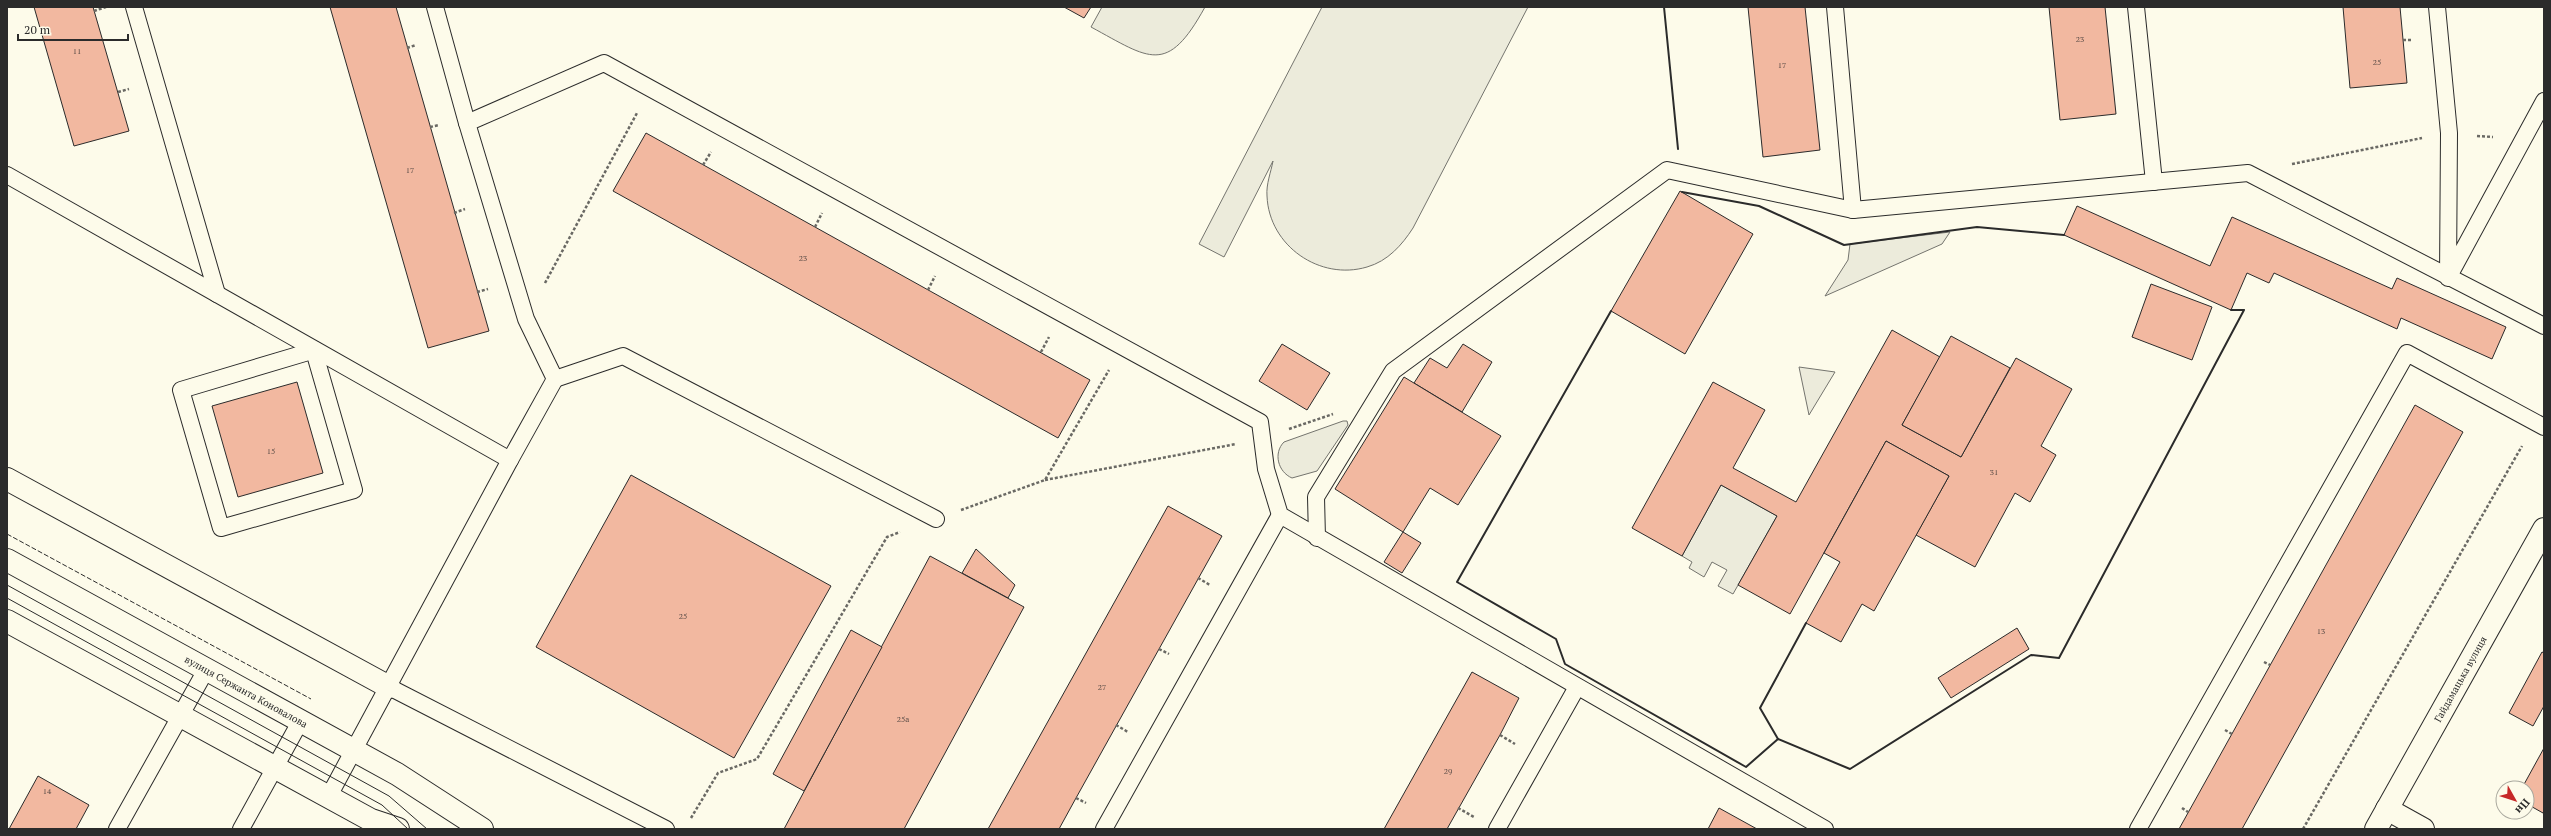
<svg xmlns="http://www.w3.org/2000/svg" width="2551" height="836" font-family="'PT Serif',serif">
<style>
.green{fill:#ecebdb;stroke:#74746e}
.building{fill:#f2b8a0;stroke:#2b2b2b}
.lines{fill:none;stroke-linecap:round;stroke-linejoin:round}
.lane-casing{stroke:#2b2b2b;stroke-width:18}
.street-casing{stroke:#2b2b2b;stroke-width:24}
.secondary-casing{stroke:#2b2b2b;stroke-width:24}
.path{stroke:#6a6964;stroke-width:2.5;stroke-dasharray:3 2;stroke-linecap:butt}
.lane{stroke:#fdfbea;stroke-width:16}
.street{stroke:#fdfbea;stroke-width:22}
.secondary{stroke:#fdfbea;stroke-width:22}
.tram{stroke:#2b2b2b;stroke-width:1}
.fence{stroke:#2b2b2b;stroke-width:1;stroke-dasharray:5 2;stroke-linecap:butt}
.wall{stroke:#2b2b2b;stroke-width:2}
.labels{text-anchor:middle;dominant-baseline:central;stroke-width:3;stroke-linejoin:round;paint-order:stroke}
.number-label{font-size:8px;fill:#5d4e48}
.street-label{font-size:10px;fill:#2b2b2b;stroke:#fdfbea}
</style>
<rect width="100%" height="100%" fill="#fdfbea"/>
<!-- green -->
<g class="green">
<path d="M 1102,7 L 1205,7 C 1167,76 1150,59 1091,27 Z"/>
<path d="M 1322,7 L 1528,7 L 1413,228 C 1402,245 1388,261 1367,267 C 1320,281 1269,246 1267,196 C 1266,184 1271,172 1273,161 L 1224,257 L 1199,244 Z"/>
<polygon points="1950,232 1942,244 1825,296 1848,260 1850,244"/>
<polygon points="1799,367 1835,372 1809,415"/>
<path d="M 1343,421 L 1347,421 L 1348,425 L 1317,471 L 1292,478 C 1278,472 1273,453 1284,442 Z"/>
<polygon points="1721,485 1777,516 1733,594 1718,586 1727,570 1712,562 1704,577 1689,568 1692,562 1682,556"/>
</g>
<!-- building -->
<g class="building">
<polygon points="34,7 93,7 129,131 74,146"/>
<polygon points="330,7 396,7 489,331 428,348"/>
<polygon points="1064,7 1091,7 1084,18"/>
<polygon points="1748,7 1805,7 1820,150 1763,157"/>
<polygon points="2049,7 2105,7 2116,114 2060,120"/>
<polygon points="2343,7 2400,7 2407,83 2350,88"/>
<polygon points="646,133 1090,380 1058,438 613,191"/>
<polygon points="1680,191 1753,234 1685,354 1611,311"/>
<polygon points="2077,206 2210,266 2232,217 2392,289 2397,278 2506,327 2492,359 2401,318 2397,329 2274,273 2269,283 2247,273 2231,310 2064,235"/>
<polygon points="2151,284 2212,307 2192,360 2132,337"/>
<polygon points="1892,330 1940,357 1902,425 1961,457 2016,358 2072,389 2041,446 2056,455 2030,502 2015,493 1975,567 1916,535 1949,476 1886,441 1790,614 1738,585 1777,516 1721,485 1682,556 1632,528 1713,382 1765,410 1733,468 1796,502"/>
<polygon points="1951,336 2010,368 1961,457 1902,425"/>
<polygon points="1282,344 1330,373 1307,410 1259,381"/>
<polygon points="1463,344 1492,362 1462,412 1414,383 1430,358 1447,368"/>
<polygon points="1404,377 1501,436 1458,505 1430,488 1403,532 1335,489"/>
<polygon points="297,382 323,473 238,497 212,406"/>
<polygon points="2415,405 2463,432 2242,829 2179,829"/>
<polygon points="1886,441 1949,476 1874,611 1862,604 1841,642 1806,623 1840,562 1824,553"/>
<polygon points="631,475 831,586 734,758 536,647"/>
<polygon points="1168,506 1222,536 1076,798 1059,829 988,829"/>
<polygon points="1403,532 1421,543 1402,573 1384,562"/>
<polygon points="976,549 1015,585 1008,598 962,573"/>
<polygon points="930,556 1024,607 904,829 784,829"/>
<polygon points="2017,628 2029,649 1951,698 1938,678"/>
<polygon points="851,630 882,647 804,791 773,774"/>
<polygon points="2542,652 2544,653 2544,706 2533,726 2509,713"/>
<polygon points="1472,672 1519,698 1500,735 1447,829 1384,829"/>
<polygon points="2544,748 2544,810 2543,813 2527,804 2527,788 2522,788"/>
<polygon points="38,776 89,805 76,829 9,829"/>
<polygon points="1719,808 1757,829 1708,829"/>
</g>
<g class="lines">
<defs>
<g id="lane">
<polyline points="134,7 217,294"/>
<polyline points="435,7 467,123"/>
<polyline points="1835,7 1853,210"/>
<polyline points="2136,7 2154,182"/>
<polyline points="2437,7 2449,133 2448,278 2544,101"/>
<polyline points="7,175 510,460 329,796"/>
<polyline points="314,351 354,490 221,528 181,390 315,350"/>
<polyline points="555,379 623,356 936,519"/>
<polyline points="510,460 555,379 526,319 467,123 604,63 1260,422 1266,469 1280,515 1825,829"/>
<polyline points="1317,538 1316,497 1393,371 1667,170 1853,210 2248,173 2544,326"/>
<polyline points="389,687 666,829"/>
<polyline points="117,829 206,670"/>
<polyline points="241,829 300,722"/>
<polyline points="1104,829 1280,515"/>
<polyline points="1497,829 1577,687"/>
<polyline points="2138,829 2407,353 2544,427"/>
</g>
<g id="street">
<polyline points="7,479 389,687"/>
<polyline points="2387,809 2423,829"/>
</g>
<g id="secondary">
<path id="s1" d="M 7,560 L 397,774 L 482,829"/>
<polyline points="7,621 371,820 398,829"/>
<path id="s2" d="M 2376,829 L 2544,529"/>
</g>
</defs>
<!-- lane casing -->
<use href="#lane" class="lane-casing"/>
<!-- street casing -->
<use href="#street" class="street-casing"/>
<!-- secondary casing -->
<use href="#secondary" class="secondary-casing"/>
<!-- path -->
<g class="path">
<polyline points="94,11 106,7"/>
<polyline points="2403,40 2413,40"/>
<polyline points="407,48 416,45"/>
<polyline points="118,92 129,89"/>
<polyline points="430,127 439,125"/>
<polyline points="2477,136 2493,137"/>
<polyline points="2292,164 2422,138"/>
<polyline points="703,165 711,152"/>
<polyline points="454,213 465,209"/>
<polyline points="815,227 822,213"/>
<polyline points="545,283 637,113"/>
<polyline points="928,290 935,276"/>
<polyline points="477,292 488,289"/>
<polyline points="1041,352 1049,337"/>
<polyline points="1289,429 1333,414"/>
<polyline points="1045,480 1236,444"/>
<polyline points="961,510 1045,480 1109,370"/>
<polyline points="1198,578 1210,585"/>
<polyline points="1159,649 1169,654"/>
<polyline points="2264,662 2270,665"/>
<polyline points="1116,725 1128,732"/>
<polyline points="2225,730 2232,734"/>
<polyline points="1500,735 1515,744"/>
<polyline points="1076,798 1086,803"/>
<polyline points="1458,808 1474,817"/>
<polyline points="2182,808 2188,812"/>
<polyline points="691,818 718,773 757,759 887,537 900,532"/>
<polyline points="2303,829 2522,446"/>
</g>
<!-- lane -->
<use href="#lane" class="lane"/>
<!-- street -->
<use href="#street" class="street"/>
<!-- secondary -->
<use href="#secondary" class="secondary"/>
<!-- tram -->
<g class="tram">
<polyline points="7,585 389,796 427,829"/>
<polyline points="7,598 382,805 408,829"/>
</g>
<!-- fence -->
<polyline class="fence" points="7,534 311,699"/>
<!-- wall -->
<g class="wall">
<polyline points="1664,7 1678,149"/>
<polyline points="1682,192 1759,206 1844,245 1977,227 2064,235"/>
<polyline points="1611,311 1457,582 1556,639 1565,664 1746,767 1778,739 1850,769 2031,655 2059,658 2244,310 2231,310"/>
<polyline points="1778,739 1760,708 1806,623"/>
</g>
</g>
<g class="labels">
<!-- number labels -->
<g class="number-label">
<text x="2080" y="39">23</text>
<text x="77" y="51">11</text>
<text x="2377" y="62">25</text>
<text x="1782" y="65">17</text>
<text x="410" y="170">17</text>
<text x="803" y="258">23</text>
<text x="271" y="451">15</text>
<text x="1994" y="472">31</text>
<text x="683" y="616">25</text>
<text x="2321" y="631">13</text>
<text x="1102" y="687">27</text>
<text x="903" y="719">25а</text>
<text x="1448" y="771">29</text>
<text x="47" y="791">14</text>
</g>
<!-- street labels -->
<g class="street-label">
<text stroke="none"><textPath href="#s2" startOffset="172">Гайдамацька вулиця</textPath></text>
<text stroke="none"><textPath href="#s1" startOffset="273">вулиця Сержанта Коновалова</textPath></text>
</g>
</g>
<!-- border -->
<rect width="2551" height="836" fill="none" stroke="#2b2b2b" stroke-width="16"/>
<!-- north arrow -->
<g transform="translate(2515 800) rotate(129)"><circle r="19" fill="#fdfbea" stroke="#a9a89e"/>
<path d="M0-3L7 15L0 10L-7 15Z" fill="#c62828"/>
<text y="-6" font-size="11" font-weight="bold" text-anchor="middle" fill="#2b2b2b">Пн</text>
</g>
<!-- scale -->
<path d="M18 34v6h110v-6" fill="none" stroke="#2b2b2b" stroke-width="2"/>
<text x="24" y="34" font-size="12" fill="#2b2b2b" stroke="#fdfbea" stroke-width="3" paint-order="stroke">20 m</text>
</svg>
